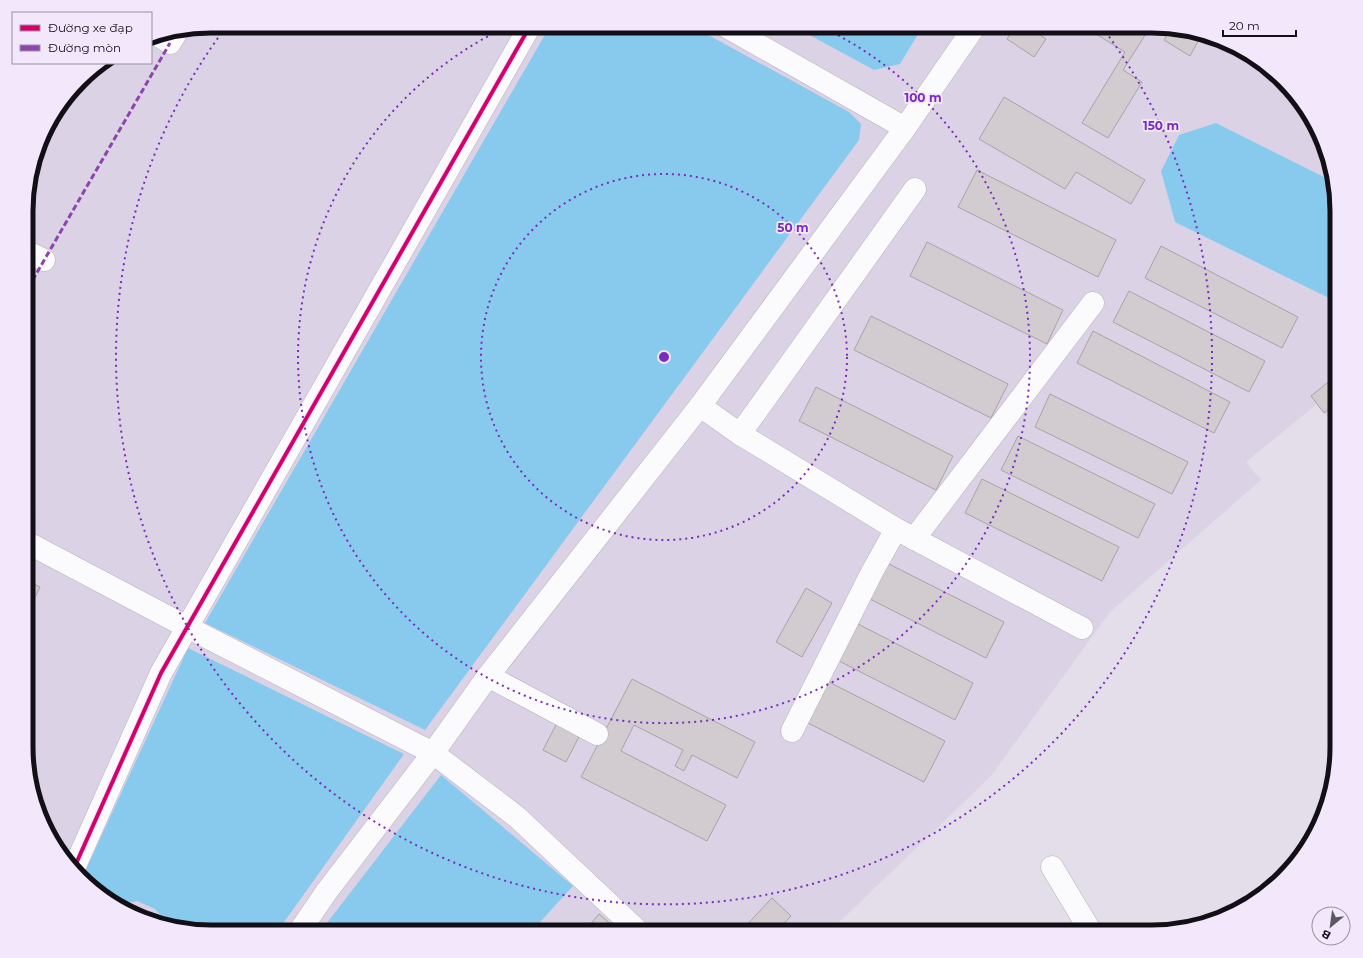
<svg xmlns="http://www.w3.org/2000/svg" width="1363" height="958" font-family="Montserrat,sans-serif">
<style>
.built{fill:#dcd2e5}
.water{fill:#88caee}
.building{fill:#d2cbcf;stroke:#a9a2a6}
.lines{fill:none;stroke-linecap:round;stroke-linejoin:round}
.minor-casing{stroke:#b7b3bb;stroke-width:23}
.minor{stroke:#fbfafc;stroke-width:22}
.quiet{stroke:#8e44ad;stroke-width:3;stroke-dasharray:6 3;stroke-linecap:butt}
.cycleway-casing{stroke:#f2e7fb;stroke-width:6}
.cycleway{stroke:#d6006c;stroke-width:4}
.ring{fill:none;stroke:#7b2cbf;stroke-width:2;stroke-dasharray:2 4}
.rim{fill:none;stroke:#130f16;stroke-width:5}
.centre{fill:#7b2cbf;stroke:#f2e7fb;stroke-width:2}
.ring-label{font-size:12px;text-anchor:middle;font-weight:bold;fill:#7b2cbf;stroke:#f2e7fb;stroke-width:3.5;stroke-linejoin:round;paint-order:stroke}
</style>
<rect width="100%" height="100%" fill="#e4deea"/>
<!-- built -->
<polygon class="built" points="211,26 1164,26 1211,36 1264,64 1318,129 1337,200 1337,419 1333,423 1317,404 1246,462 1261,480 1110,612 991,776 829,932 199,932 152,922 99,894 51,839 28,771 28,187 45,129 89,72 104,63 151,63 151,45 171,56 186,31"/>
<!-- water -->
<g class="water">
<polygon points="550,26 692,26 849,112 861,124 859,140 425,730 205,623"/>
<polygon points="793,26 923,26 900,64 874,70"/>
<polygon points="1216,123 1332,181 1337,200 1337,302 1175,222 1161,171 1179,135"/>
<polygon points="188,648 404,754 277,932 200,932 169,925 168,923 155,909 137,901 120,905 99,894 83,876"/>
<polygon points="441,775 573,886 531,932 320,932"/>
</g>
<!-- building -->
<g class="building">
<polygon points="1015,26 1026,26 1046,39 1034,57 1007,39"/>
<polygon points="1083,26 1146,26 1149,29 1123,70 1142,82 1108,138 1082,123 1125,52"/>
<polygon points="1171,28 1202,34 1190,56 1164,40"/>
<polygon points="1004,97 1145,180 1131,204 1076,172 1065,189 979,139"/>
<polygon points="977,170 1116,240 1098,277 958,207"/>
<polygon points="927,242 1063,310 1047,344 910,276"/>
<polygon points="1161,246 1298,317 1282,348 1145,278"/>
<polygon points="1129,291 1265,361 1249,392 1113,322"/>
<polygon points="871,316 1008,384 991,418 854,350"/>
<polygon points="1093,331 1230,402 1214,433 1077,363"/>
<polygon points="1337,375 1337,402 1324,413 1311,396"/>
<polygon points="816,387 953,456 936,490 799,421"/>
<polygon points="1050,394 1188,462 1172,494 1035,427"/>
<polygon points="1018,436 1155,504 1138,538 1001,470"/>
<polygon points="982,479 1119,547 1102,581 965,513"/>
<polygon points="887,563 1004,622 986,658 868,598"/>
<polygon points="28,581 40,587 28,611"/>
<polygon points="806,588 832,603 802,657 776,642"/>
<polygon points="856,623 973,683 955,720 837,660"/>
<polygon points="632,679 755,742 737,778 692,755 684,771 675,766 683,750 634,725 621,751 726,805 707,841 581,777"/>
<polygon points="827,681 945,741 924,782 806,722"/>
<polygon points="558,721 581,733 566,762 543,750"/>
<polygon points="772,898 791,916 776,932 740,932"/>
<polygon points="599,914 620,932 584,932"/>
</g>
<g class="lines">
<defs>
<g id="minor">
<polyline points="725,26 905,128"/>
<polyline points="159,36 170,43 176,33"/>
<polyline points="28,252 44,260"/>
<polyline points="700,406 740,434 896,529 1082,628"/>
<polyline points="740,434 915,189"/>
<polyline points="914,539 1093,303"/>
<polyline points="28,543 187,627 433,753 517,817 639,932"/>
<polyline points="488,676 597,734"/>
<polyline points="792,731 872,572 896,529"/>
<polyline points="75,866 161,673 530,26"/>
<polyline points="1052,867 1091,932"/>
<polyline points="299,932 327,891 433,753 488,676 700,406 905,128 975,26"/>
</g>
</defs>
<!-- minor casing -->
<use href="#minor" class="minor-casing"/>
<!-- minor -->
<use href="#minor" class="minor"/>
<!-- quiet -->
<polyline class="quiet" points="28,288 170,43"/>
<defs>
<polyline id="cycleway" points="75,866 161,673 530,26"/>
</defs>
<!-- cycleway casing -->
<use href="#cycleway" class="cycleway-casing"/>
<!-- cycleway -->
<use href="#cycleway" class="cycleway"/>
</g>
<!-- distance rings -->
<g class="ring">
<circle cx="664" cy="357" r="183"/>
<path d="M822 27A366 366 0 1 1 506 27"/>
<path d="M1102 27A548 548 0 1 1 226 27"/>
</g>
<!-- crop -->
<path d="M0 0H1363V958H0ZM211 33H1152A178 178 0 0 1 1330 211V747A178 178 0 0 1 1152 925H211A178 178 0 0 1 33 747V211A178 178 0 0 1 211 33Z" fill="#f2e7fb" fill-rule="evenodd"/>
<path class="rim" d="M211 33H1152A178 178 0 0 1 1330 211V747A178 178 0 0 1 1152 925H211A178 178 0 0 1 33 747V211A178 178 0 0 1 211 33Z"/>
<circle cx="664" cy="357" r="6" class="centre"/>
<g class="ring-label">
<text x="923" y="102">100 m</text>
<text x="1161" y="130">150 m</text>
<text x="793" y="232">50 m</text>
</g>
<!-- legend -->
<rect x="12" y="12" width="140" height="52" fill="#f2e7fb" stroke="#99919f"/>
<rect x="20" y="25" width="20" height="6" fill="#d6006c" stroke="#99919f"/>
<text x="48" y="32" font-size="12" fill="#130f16">Đường xe đạp</text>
<rect x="20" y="45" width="20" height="6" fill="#8e44ad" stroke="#99919f"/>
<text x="48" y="52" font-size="12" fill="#130f16">Đường mòn</text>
<!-- north arrow -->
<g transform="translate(1331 926) rotate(209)"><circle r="19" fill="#f2e7fb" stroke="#99919f"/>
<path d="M0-3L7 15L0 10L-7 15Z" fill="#5c5760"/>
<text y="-6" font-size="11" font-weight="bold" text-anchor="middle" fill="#130f16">B</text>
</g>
<!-- scale -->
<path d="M1223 30v6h73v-6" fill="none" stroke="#130f16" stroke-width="2"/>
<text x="1229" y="30" font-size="12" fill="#130f16" stroke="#f2e7fb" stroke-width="3" paint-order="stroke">20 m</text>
</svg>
